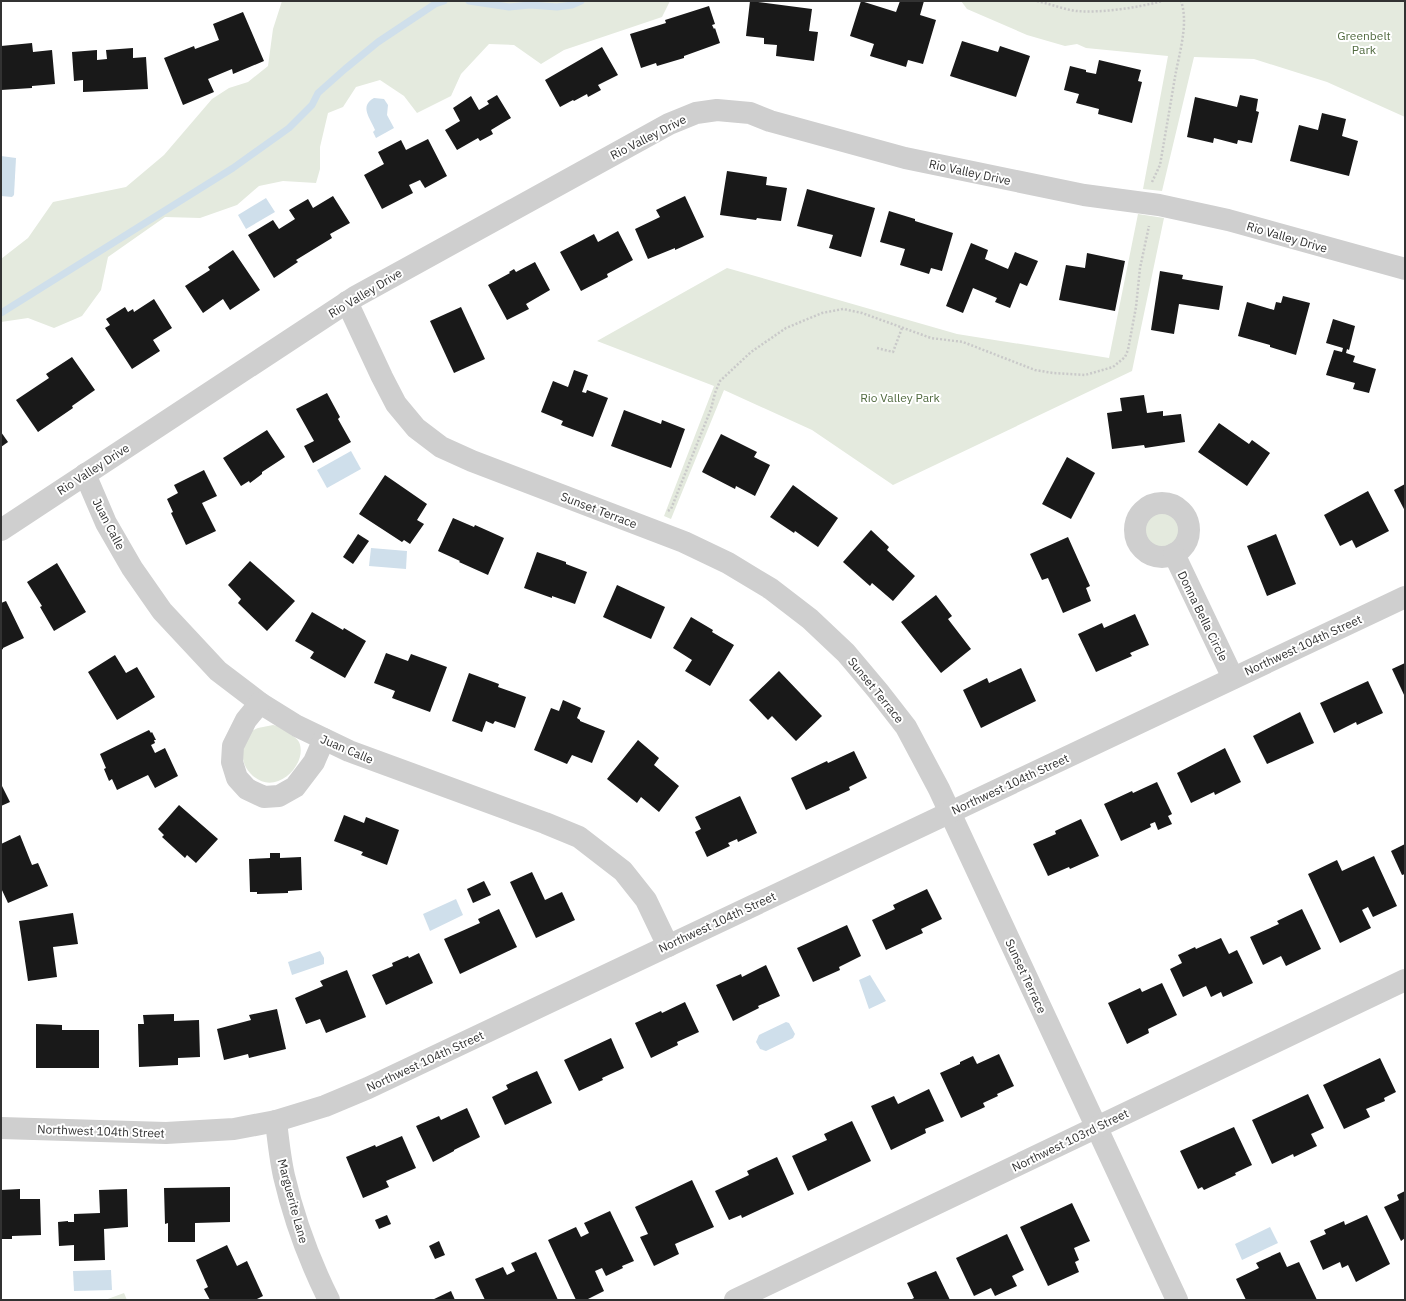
<svg xmlns="http://www.w3.org/2000/svg" width="1406" height="1301" font-family="'IBM Plex Sans',sans-serif">
<style>
.green{fill:#e4eade}
.water{fill:#cfdfeb}
.lines{fill:none;stroke-linecap:round;stroke-linejoin:round}
.stream{stroke:#cfdfeb;stroke-width:7}
.building{fill:#191919}
.path{stroke:#c9c9c9;stroke-width:2.5;stroke-dasharray:2 2;stroke-linecap:butt}
.minor{stroke:#cfcfcf;stroke-width:22}
.labels{text-anchor:middle;dominant-baseline:central;stroke-width:4;stroke-linejoin:round;paint-order:stroke}
.park-label{font-size:12px;fill:#526b41;stroke:#fff}
.street-label{font-size:12px;fill:#323232;stroke:#fff}
</style>
<rect width="100%" height="100%" fill="#fff"/>
<!-- green -->
<g class="green">
<polygon points="282,1 670,1 662,17 564,50 541,64 514,45 489,44 461,74 451,96 417,113 404,96 380,80 356,87 343,107 328,113 320,147 320,169 316,183 283,181 259,186 237,205 200,218 165,217 108,257 101,290 82,316 54,328 28,318 1,322 1,259 28,238 53,202 126,187 164,155 212,99 229,88 248,82 268,66 273,29"/>
<polygon points="961,1 1405,1 1405,117 1327,82 1254,59 1194,57 1162,191 1143,189 1168,56 1086,48 1077,44 1065,46 1027,35 967,9"/>
<polygon points="1138,214 1164,218 1132,371 893,485 812,430 724,390 671,519 664,516 714,386 597,341 727,268 957,334 1109,358"/>
<circle cx="1162" cy="530" r="18"/>
<path d="M 273,725 C 279,726 282,729 287,732 C 291,735 296,737 299,742 C 309,764 274,800 250,773 C 238,759 243,747 249,732 L 258,728 Z"/>
<polygon points="124,1293 127,1300 105,1300"/>
</g>
<!-- water -->
<g class="water">
<path d="M 374,98 L 384,99 L 388,105 L 387,115 L 394,128 L 376,138 L 373,132 L 375,130 C 370,118 359,106 374,98 Z"/>
<polygon points="1,156 16,158 14,195 12,197 1,196"/>
<polygon points="266,198 275,212 246,229 238,215"/>
<polygon points="351,451 361,469 327,488 317,470"/>
<polygon points="371,548 407,551 406,569 369,566"/>
<polygon points="456,899 463,915 430,931 423,914"/>
<polygon points="320,951 324,958 324,964 292,975 288,962"/>
<polygon points="870,975 886,1001 869,1009 859,980"/>
<polygon points="786,1022 789,1023 795,1034 793,1038 766,1051 760,1049 756,1042 759,1035"/>
<polygon points="1270,1227 1278,1243 1242,1260 1235,1244"/>
<polygon points="111,1270 112,1290 74,1291 73,1271"/>
</g>
<g class="lines">
<!-- stream -->
<g class="stream">
<polyline points="469,1 509,7 530,5 557,7 572,5 581,1"/>
<polyline points="1,313 233,168 289,128 312,105 318,93 345,69 378,42 435,4 444,1"/>
</g>
</g>
<!-- building -->
<g class="building">
<polygon points="750,1 812,9 809,31 818,32 814,61 776,56 777,45 764,44 764,38 746,36"/>
<polygon points="861,1 896,12 900,1 924,1 920,15 936,20 923,64 908,60 906,67 870,56 874,44 850,36"/>
<polygon points="709,6 715,24 712,25 714,29 715,28 720,43 684,56 684,58 657,66 656,63 641,68 630,34 666,23 665,20"/>
<polygon points="243,12 264,61 233,74 232,69 208,79 214,92 183,105 164,58 194,46 195,49 219,40 213,24"/>
<polygon points="962,41 998,52 1000,46 1030,56 1016,97 950,76"/>
<polygon points="32,43 33,52 52,50 55,84 32,86 32,88 1,90 1,46"/>
<polygon points="602,47 618,75 598,85 601,90 588,97 587,94 574,101 573,100 560,107 545,80"/>
<polygon points="133,48 133,58 146,57 148,89 83,92 83,80 74,81 72,52 97,50 97,60 107,59 106,50"/>
<polygon points="1099,60 1141,70 1138,81 1142,82 1132,123 1098,114 1099,109 1076,103 1079,94 1064,90 1070,66 1086,70 1086,72 1096,74"/>
<polygon points="497,95 511,118 491,130 493,134 480,141 478,138 457,150 445,130 460,121 453,108 471,96 479,110 489,104 487,101"/>
<polygon points="1240,95 1258,99 1256,111 1259,112 1252,143 1238,140 1237,144 1214,138 1213,143 1187,137 1195,97 1237,107"/>
<polygon points="1322,113 1346,119 1342,136 1358,141 1349,176 1290,161 1299,125 1318,130"/>
<polygon points="428,139 447,176 425,188 420,180 409,185 413,193 382,209 364,175 384,164 378,152 401,140 406,150"/>
<polygon points="727,171 767,177 766,185 787,188 781,221 757,218 756,220 720,215"/>
<polygon points="807,189 875,208 861,257 829,248 833,235 797,226"/>
<polygon points="333,196 350,223 330,234 332,238 296,260 298,262 274,278 248,235 273,220 279,229 295,219 289,210 308,199 313,208"/>
<polygon points="685,196 704,237 675,250 675,248 648,259 635,229 660,217 656,210"/>
<polygon points="889,211 915,219 915,221 953,233 942,271 931,268 929,274 900,265 905,249 880,242"/>
<polygon points="618,231 633,260 607,274 608,277 581,291 560,252 594,234 598,242"/>
<polygon points="971,243 988,250 985,259 1008,269 1015,252 1038,261 1027,286 1020,283 1010,308 995,302 997,298 973,288 963,313 946,306"/>
<polygon points="233,250 260,290 230,310 223,299 203,313 185,286 210,270 208,267"/>
<polygon points="1087,253 1125,261 1115,311 1059,300 1066,265 1085,268"/>
<polygon points="535,262 550,290 526,304 529,309 507,320 488,285 510,273 509,272 514,269 516,272"/>
<polygon points="1160,271 1183,275 1182,279 1223,286 1219,310 1179,304 1174,334 1151,330"/>
<polygon points="1283,296 1310,303 1296,355 1270,347 1270,345 1238,336 1247,302 1274,310 1276,302 1281,303"/>
<polygon points="154,299 172,328 153,340 160,351 132,369 105,328 110,325 106,319 125,307 128,312 133,309 134,312"/>
<polygon points="461,307 485,359 454,373 430,321"/>
<polygon points="1333,319 1355,326 1349,350 1347,349 1346,353 1355,356 1353,362 1376,369 1369,393 1353,389 1355,383 1326,375 1334,350 1342,352 1343,348 1326,343"/>
<polygon points="72,357 95,390 72,406 73,408 38,432 16,400 49,378 46,374"/>
<polygon points="574,370 588,375 582,392 586,393 587,390 608,398 593,437 561,425 563,421 541,412 553,381 568,387"/>
<polygon points="327,393 340,417 338,419 351,442 313,463 304,446 314,441 296,409"/>
<polygon points="1144,395 1147,413 1163,411 1163,416 1181,414 1185,442 1145,448 1144,445 1112,449 1107,413 1122,411 1120,398"/>
<polygon points="624,410 661,424 662,420 685,429 671,468 611,446"/>
<polygon points="1219,423 1249,444 1252,440 1270,453 1247,486 1198,452"/>
<polygon points="267,430 285,457 262,472 262,474 250,483 249,481 241,486 223,458"/>
<polygon points="1,432 8,442 1,447"/>
<polygon points="721,434 757,452 754,457 770,465 755,496 736,486 735,489 702,472"/>
<polygon points="1067,457 1095,473 1071,519 1042,504"/>
<polygon points="204,470 217,496 202,503 216,531 186,545 171,513 173,512 167,499 178,493 174,485"/>
<polygon points="385,475 427,504 417,520 424,524 410,544 404,540 402,542 359,514"/>
<polygon points="1405,484 1405,511 1394,490"/>
<polygon points="793,485 838,518 818,547 795,531 794,533 770,517"/>
<polygon points="1368,491 1389,531 1356,548 1352,540 1340,546 1324,515"/>
<polygon points="453,518 474,527 475,525 504,538 488,575 459,562 460,561 438,551"/>
<polygon points="871,530 889,547 887,550 915,576 893,601 872,583 870,586 843,562"/>
<polygon points="358,534 369,541 353,564 343,557"/>
<polygon points="1276,534 1296,584 1267,596 1247,546"/>
<polygon points="1068,537 1090,586 1086,588 1091,601 1063,613 1048,578 1042,580 1030,554"/>
<polygon points="537,552 566,562 566,564 587,572 575,604 552,596 552,598 524,588"/>
<polygon points="250,561 295,601 267,631 238,603 241,599 228,585"/>
<polygon points="57,563 86,612 54,631 40,607 42,606 27,582"/>
<polygon points="617,585 665,607 651,639 603,617"/>
<polygon points="936,595 952,616 948,619 971,649 941,673 901,622"/>
<polygon points="6,601 24,638 3,648 3,649 1,650 1,603"/>
<polygon points="312,612 343,630 344,628 366,641 345,678 310,658 314,652 295,641"/>
<polygon points="1135,614 1149,645 1130,653 1132,656 1096,672 1078,634 1102,623 1104,628"/>
<polygon points="691,617 713,630 712,632 734,645 710,686 685,671 692,660 673,648"/>
<polygon points="386,653 408,661 411,654 447,667 430,712 392,698 395,691 374,683"/>
<polygon points="115,655 126,673 137,667 155,697 117,720 88,672"/>
<polygon points="1405,663 1405,697 1392,669"/>
<polygon points="1021,668 1036,701 981,728 963,690 987,678 989,683"/>
<polygon points="779,671 822,716 796,741 772,716 768,720 749,700"/>
<polygon points="469,673 499,684 498,687 526,697 515,728 495,721 493,724 486,721 482,732 452,721"/>
<polygon points="1368,681 1383,713 1357,725 1356,722 1334,733 1320,703"/>
<polygon points="563,700 581,708 577,718 580,720 580,721 605,731 592,763 572,755 567,764 534,750 551,708 559,711"/>
<polygon points="1300,712 1314,743 1267,764 1253,736"/>
<polygon points="149,730 151,733 152,732 156,740 154,740 155,743 151,745 155,753 165,748 178,776 155,788 148,775 117,790 112,779 109,781 104,769 106,768 100,754"/>
<polygon points="638,740 659,758 654,765 679,786 659,812 641,797 637,803 607,779"/>
<polygon points="1225,748 1241,782 1215,795 1214,792 1191,803 1177,773"/>
<polygon points="854,751 867,778 849,787 850,790 806,810 791,778 827,761 828,763"/>
<polygon points="1157,782 1172,814 1168,816 1172,824 1158,830 1155,822 1150,824 1151,827 1121,841 1104,804 1132,791 1133,793"/>
<polygon points="1,784 10,802 1,806"/>
<polygon points="740,796 757,833 738,842 737,839 728,843 730,846 707,857 695,832 701,829 695,817"/>
<polygon points="179,805 218,839 196,863 187,855 185,858 162,837 164,835 158,829"/>
<polygon points="344,815 364,823 366,817 399,830 387,865 361,855 363,852 334,841"/>
<polygon points="1081,819 1099,856 1070,869 1069,867 1048,876 1033,844 1056,834 1055,831"/>
<polygon points="20,835 32,865 38,863 48,886 8,903 1,888 1,844"/>
<polygon points="1405,844 1405,874 1402,875 1391,851"/>
<polygon points="270,853 280,853 280,858 301,857 302,890 288,891 288,893 257,894 257,892 250,892 249,859 270,858"/>
<polygon points="1374,856 1397,906 1373,917 1368,907 1362,910 1371,928 1340,943 1308,874 1337,860 1342,871"/>
<polygon points="532,872 545,900 562,892 575,920 536,938 510,882"/>
<polygon points="484,881 491,895 473,903 467,889"/>
<polygon points="927,889 942,919 921,929 923,933 886,950 872,920 895,909 893,905"/>
<polygon points="499,909 517,947 460,974 444,939 480,923 478,919"/>
<polygon points="1302,909 1321,949 1286,966 1281,956 1263,965 1250,937 1279,924 1277,921"/>
<polygon points="73,913 78,944 53,947 57,977 28,981 19,921"/>
<polygon points="847,925 861,956 839,967 840,970 813,982 797,948"/>
<polygon points="1221,938 1229,954 1237,950 1253,983 1223,997 1221,992 1211,997 1206,986 1183,997 1170,969 1182,963 1178,955 1195,947 1196,949"/>
<polygon points="419,953 433,983 386,1005 372,975 393,966 392,963 408,956 409,958"/>
<polygon points="766,965 780,996 758,1006 759,1008 733,1021 716,985 741,974 742,977"/>
<polygon points="347,970 366,1017 326,1033 320,1019 306,1024 295,998 323,986 320,981"/>
<polygon points="1162,983 1177,1015 1148,1029 1149,1033 1127,1044 1108,1003 1140,988 1142,992"/>
<polygon points="685,1002 699,1032 677,1042 678,1045 651,1058 635,1023 661,1011 662,1013"/>
<polygon points="277,1009 286,1049 249,1058 248,1054 224,1060 217,1029 251,1020 249,1015"/>
<polygon points="174,1014 174,1021 199,1020 200,1057 178,1058 178,1065 139,1067 138,1024 144,1024 143,1015"/>
<polygon points="36,1024 62,1025 62,1030 99,1030 99,1068 36,1068"/>
<polygon points="611,1038 624,1068 602,1078 603,1080 579,1091 564,1060"/>
<polygon points="999,1054 1014,1086 997,1094 998,1096 983,1103 985,1107 961,1118 940,1073 960,1064 960,1062 973,1056 977,1064"/>
<polygon points="1380,1058 1396,1092 1384,1098 1385,1101 1366,1109 1370,1117 1344,1129 1323,1085"/>
<polygon points="537,1071 552,1103 505,1125 492,1097 508,1089 506,1085"/>
<polygon points="929,1089 944,1121 925,1129 926,1133 891,1150 871,1106 894,1096 898,1104"/>
<polygon points="1308,1094 1324,1128 1311,1134 1317,1146 1294,1157 1293,1154 1272,1164 1252,1120"/>
<polygon points="467,1108 480,1137 454,1150 454,1151 433,1162 416,1126 439,1116 441,1120"/>
<polygon points="852,1121 871,1161 808,1191 792,1156 827,1140 824,1134"/>
<polygon points="1234,1127 1252,1165 1235,1173 1236,1175 1204,1190 1202,1187 1198,1189 1180,1151"/>
<polygon points="402,1136 416,1168 386,1181 389,1187 363,1198 346,1157 375,1145 376,1147"/>
<polygon points="777,1157 794,1194 742,1218 741,1215 729,1220 715,1191 749,1175 747,1171"/>
<polygon points="692,1180 714,1227 675,1244 679,1254 654,1266 640,1237 648,1234 635,1207"/>
<polygon points="230,1187 230,1222 195,1223 195,1242 168,1242 168,1223 165,1224 164,1188"/>
<polygon points="20,1189 20,1199 40,1199 41,1235 12,1236 12,1239 1,1239 1,1190"/>
<polygon points="127,1189 128,1227 104,1229 105,1260 74,1261 74,1245 59,1246 58,1222 68,1221 68,1222 74,1222 74,1214 100,1213 99,1190"/>
<polygon points="1405,1191 1405,1238 1401,1241 1384,1207 1399,1200 1397,1195"/>
<polygon points="1072,1203 1090,1241 1074,1248 1079,1260 1075,1262 1079,1272 1048,1286 1020,1227"/>
<polygon points="610,1211 634,1261 622,1266 623,1268 606,1276 602,1268 595,1271 604,1291 586,1300 576,1300 548,1240 576,1227 581,1237 589,1233 584,1223"/>
<polygon points="387,1215 391,1224 379,1229 375,1220"/>
<polygon points="1367,1215 1390,1264 1356,1282 1348,1265 1342,1268 1340,1262 1323,1270 1310,1241 1326,1234 1324,1230 1344,1221 1345,1225"/>
<polygon points="1007,1234 1024,1270 1012,1276 1017,1286 995,1296 991,1288 974,1296 956,1258"/>
<polygon points="439,1241 445,1255 435,1259 429,1246"/>
<polygon points="227,1245 237,1266 247,1261 263,1296 255,1300 210,1300 204,1289 208,1287 196,1260"/>
<polygon points="536,1252 558,1300 485,1300 475,1279 503,1267 507,1275 515,1271 511,1263"/>
<polygon points="1280,1252 1287,1267 1299,1262 1317,1300 1246,1300 1236,1279 1259,1268 1256,1263"/>
<polygon points="936,1271 950,1300 910,1300 914,1298 907,1283"/>
<polygon points="451,1291 455,1300 432,1300"/>
</g>
<g class="lines">
<!-- path -->
<g class="path">
<path d="M 1037,1 C 1050,4 1063,9 1076,11 C 1103,13 1136,8 1162,1"/>
<path d="M 1152,182 L 1160,165 C 1165,136 1170,107 1175,77 C 1179,54 1189,23 1181,1"/>
<polyline points="877,348 893,352 902,328"/>
<polyline points="668,511 671,509 711,409 715,393 720,381 751,352 786,328 822,313 843,309 862,313 931,338 963,342 1035,370 1053,373 1085,375 1113,367 1125,357 1128,350 1136,307 1140,268 1149,226"/>
</g>
<!-- minor -->
<g class="minor">
<polyline points="347,302 382,377 396,404 416,428 441,447 472,461 684,542 728,563 771,589 810,619 846,653 878,691 906,727 939,789 1177,1300"/>
<polyline points="85,474 106,523 132,568 162,611 218,671 260,703 297,726 349,751 545,823 579,837 623,871 646,900 668,946"/>
<circle cx="1162" cy="530" r="27"/>
<polyline points="1,530 355,297 669,124 696,113 717,110 750,113 770,121 905,158 1084,195 1159,205 1228,220 1405,269"/>
<polyline points="1174,554 1233,678"/>
<polyline points="260,703 246,720 233,746 232,762 237,778 247,789 264,797 279,796 295,787 314,762 324,739"/>
<path d="M 276,1121 C 278,1139 280,1158 284,1176 C 294,1219 309,1260 329,1300"/>
<polyline points="1,1128 166,1133 234,1129 276,1121 325,1106 368,1088 1405,597"/>
<polyline points="735,1300 1405,980"/>
</g>
</g>
<g class="labels">
<!-- park labels -->
<g class="park-label">
<text x="1364" y="35">Greenbelt<tspan x="1364" dy="14">Park</tspan></text>
<text x="900" y="397">Rio Valley Park</text>
</g>
<!-- street labels -->
<g class="street-label">
<text transform="translate(648 137) rotate(-27)">Rio Valley Drive</text>
<text transform="translate(970 172) rotate(12)">Rio Valley Drive</text>
<text transform="translate(1287 237) rotate(16)">Rio Valley Drive</text>
<text transform="translate(365 293) rotate(-31)">Rio Valley Drive</text>
<text transform="translate(93 469) rotate(-33)">Rio Valley Drive</text>
<text transform="translate(599 510) rotate(21)">Sunset Terrace</text>
<text transform="translate(109 524) rotate(63)">Juan Calle</text>
<text transform="translate(1203 616) rotate(64)">Donna Bella Circle</text>
<text transform="translate(1303 645) rotate(-25)">Northwest 104th Street</text>
<text transform="translate(876 690) rotate(51)">Sunset Terrace</text>
<text transform="translate(347 749) rotate(23)">Juan Calle</text>
<text transform="translate(1010 784) rotate(-25)">Northwest 104th Street</text>
<text transform="translate(717 922) rotate(-25)">Northwest 104th Street</text>
<text transform="translate(1026 976) rotate(65)">Sunset Terrace</text>
<text transform="translate(425 1061) rotate(-25)">Northwest 104th Street</text>
<text transform="translate(101 1131) rotate(2)">Northwest 104th Street</text>
<text transform="translate(1070 1140) rotate(-26)">Northwest 103rd Street</text>
<text transform="translate(293 1201) rotate(75)">Marguerite Lane</text>
</g>
</g>
<!-- border -->
<rect width="1406" height="1301" fill="none" stroke="#323232" stroke-width="4"/>
</svg>
